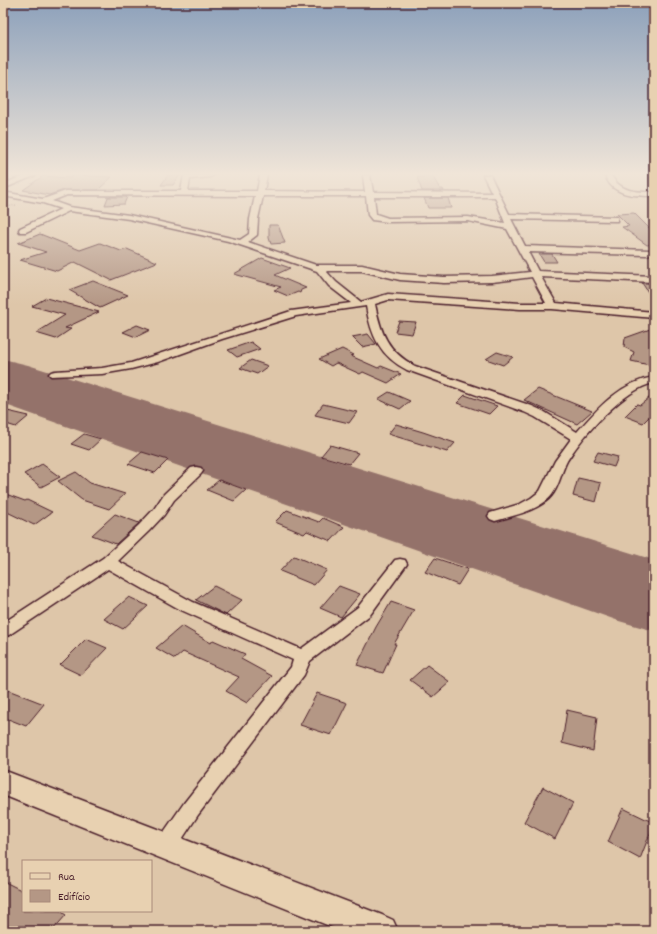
<svg xmlns="http://www.w3.org/2000/svg" width="657" height="934" font-family="Dekko,sans-serif">
<style>
.lines{fill:none;stroke-linecap:round;stroke-linejoin:round}
.runway{fill:#94726a;fill-rule:evenodd}
.building{fill:#b49785;stroke:#4a1f2b}
.street-casing{stroke:#4a1f2b;stroke-width:3}
.secondary-casing{stroke:#4a1f2b;stroke-width:3}
.path{stroke:#4a1f2b;stroke-width:1.5;stroke-dasharray:0.5 2;stroke-linecap:butt}
.street{fill:#e8d1b1;fill-rule:evenodd}
.secondary{fill:#e8d1b1;fill-rule:evenodd}
</style>
<rect width="100%" height="100%" fill="#dec6a9"/>
<filter id="ink" filterUnits="userSpaceOnUse"><feTurbulence type="fractalNoise" baseFrequency=".025" numOctaves="2"/><feDisplacementMap in="SourceGraphic" scale="8" xChannelSelector="R" yChannelSelector="G"/><feConvolveMatrix kernelMatrix="1 2 1 2 8 2 1 2 1" color-interpolation-filters="sRGB"/></filter>
<g filter="url(#ink)">
<g class="lines">
<!-- runway -->
<polygon class="runway" points="3,359 28,365 654,560 654,631 619,621 3,404"/>
</g>
<!-- building -->
<g class="building">
<polygon points="73,175 112,177 98,190 64,190 49,195 23,190 43,176 70,178"/>
<polygon points="168,175 180,175 173,185 161,185"/>
<polygon points="417,177 433,177 440,189 443,189 444,191 422,191"/>
<polygon points="108,197 127,197 124,204 105,205"/>
<polygon points="424,198 448,198 451,208 428,208"/>
<polygon points="634,213 654,233 654,244 647,245 622,227 629,226 617,214"/>
<polygon points="269,225 278,225 285,243 271,244 269,238"/>
<polygon points="40,234 80,250 100,243 121,251 127,249 157,262 111,280 75,262 57,271 20,260 46,252 18,243"/>
<polygon points="539,254 552,254 557,262 544,262"/>
<polygon points="262,258 290,268 275,275 306,288 301,290 300,293 298,292 288,296 274,290 281,287 234,274"/>
<polygon points="93,281 128,295 100,308 69,290"/>
<polygon points="642,283 654,283 654,301"/>
<polygon points="46,298 99,312 65,328 71,329 56,339 36,333 65,315 32,306"/>
<polygon points="399,321 416,322 412,334 395,332"/>
<polygon points="137,325 150,330 136,337 123,332"/>
<polygon points="653,328 652,345 654,346 654,366 631,361 634,352 624,347 625,338"/>
<polygon points="368,334 376,344 362,347 352,337"/>
<polygon points="251,342 260,349 237,357 228,350"/>
<polygon points="342,349 354,355 351,356 378,368 381,366 401,374 388,383 363,372 360,374 336,363 331,366 319,359"/>
<polygon points="497,352 513,357 503,365 486,359"/>
<polygon points="251,360 268,366 257,374 240,368"/>
<polygon points="538,389 592,411 577,424 524,400"/>
<polygon points="389,392 410,401 400,409 378,399"/>
<polygon points="654,394 654,412 643,423 625,416 637,404 640,405"/>
<polygon points="465,395 497,406 489,414 457,403"/>
<polygon points="323,404 357,412 349,423 315,415"/>
<polygon points="3,410 29,416 16,427 3,423"/>
<polygon points="396,424 423,432 455,443 447,452 388,434"/>
<polygon points="84,434 101,439 89,450 71,444"/>
<polygon points="330,445 358,453 349,464 321,456"/>
<polygon points="142,452 168,460 155,473 128,464"/>
<polygon points="598,452 618,457 614,467 593,461"/>
<polygon points="42,464 60,477 41,487 24,474"/>
<polygon points="76,472 90,483 125,494 109,509 82,500 58,481"/>
<polygon points="578,478 601,483 596,502 573,496"/>
<polygon points="219,480 246,490 234,501 207,490"/>
<polygon points="3,493 25,501 27,500 52,512 34,525 3,510"/>
<polygon points="287,510 319,522 323,518 344,527 331,541 307,531 304,534 275,522"/>
<polygon points="115,514 139,523 116,544 92,535"/>
<polygon points="294,556 327,570 314,585 280,571"/>
<polygon points="435,558 468,569 458,585 425,572"/>
<polygon points="214,586 242,600 226,615 196,600"/>
<polygon points="339,586 360,594 341,617 320,608"/>
<polygon points="129,597 148,606 123,629 104,619"/>
<polygon points="391,602 414,610 394,644 396,644 383,673 357,665 376,627"/>
<polygon points="182,626 211,643 213,640 245,654 241,659 272,676 247,703 226,691 239,677 183,652 175,659 156,648"/>
<polygon points="86,639 107,648 81,675 60,665"/>
<polygon points="427,665 450,682 433,697 410,680"/>
<polygon points="8,690 44,704 26,726 3,717 3,697"/>
<polygon points="317,693 347,703 331,735 300,725"/>
<polygon points="567,710 597,717 593,751 562,743"/>
<polygon points="543,787 573,803 555,839 524,822"/>
<polygon points="623,808 654,823 640,859 608,842"/>
<polygon points="3,881 23,891 23,911 60,911 66,915 52,931 13,931 3,924"/>
</g>
<g class="lines">
<defs>
<g id="street">
<polygon points="26,175 36,175 3,189 3,184"/>
<path d="M 184,175 L 214,175 L 210,177 L 190,179 L 188,191 L 257,191 L 260,175 L 267,175 L 264,191 L 365,192 L 363,175 L 370,175 L 373,192 L 492,193 L 483,175 L 490,175 L 509,214 L 617,217 L 617,221 L 614,221 L 511,219 L 525,246 L 650,250 L 651,252 L 650,254 L 647,255 L 528,252 L 538,271 L 654,276 L 654,282 L 541,277 L 556,303 L 654,312 L 654,318 L 552,309 L 520,309 L 388,300 L 375,304 C 381,333 387,351 415,366 L 532,406 L 543,411 L 577,432 C 598,408 621,382 654,377 L 654,383 C 625,388 582,436 567,461 C 560,474 559,491 546,501 C 532,512 512,516 495,521 L 490,519 L 488,516 L 490,513 L 520,504 L 531,498 L 540,491 L 555,461 L 571,439 L 535,417 L 524,412 L 407,370 C 380,356 371,336 366,306 L 296,316 L 222,339 L 158,362 L 131,369 L 102,374 L 51,376 L 49,374 L 51,372 L 55,371 L 102,368 L 131,363 L 291,311 L 351,303 L 329,286 L 317,271 L 228,241 L 129,219 L 69,211 L 26,232 L 20,232 L 19,230 L 20,228 L 61,209 L 43,203 L 3,196 L 3,192 L 43,199 L 66,191 L 181,191 ZM 67,195 L 255,196 L 250,219 L 249,234 L 240,240 L 129,215 L 69,207 L 52,201 ZM 263,196 L 366,196 L 368,215 L 372,220 L 388,222 L 468,221 L 507,229 L 530,272 L 492,276 L 444,277 L 400,274 L 362,265 L 316,265 L 248,242 L 257,235 L 258,219 ZM 374,197 L 495,197 L 505,223 L 468,217 L 388,218 L 376,214 ZM 326,271 L 362,271 L 400,280 L 444,283 L 492,282 L 532,277 L 546,303 L 520,303 L 388,294 L 361,302 L 336,282 Z"/>
<path d="M 605,175 L 611,175 C 620,192 636,192 654,192 L 654,196 C 635,196 612,196 605,175 Z"/>
<polygon points="196,467 201,468 203,471 201,474 174,500 164,515 149,531 118,561 193,602 301,649 358,607 395,560 400,559 405,560 407,564 370,615 310,661 304,675 198,815 173,853 166,856 159,853 156,846 159,839 184,803 291,667 293,660 181,610 108,569 9,635 3,637 3,623 103,558 139,525 154,509 164,494 191,468"/>
</g>
<polygon id="secondary" points="3,770 382,915 393,920 398,931 342,931 3,795"/>
</defs>
<!-- street casing -->
<use href="#street" class="street-casing"/>
<!-- secondary casing -->
<use href="#secondary" class="secondary-casing"/>
<!-- path -->
<polyline class="path" points="3,208 16,205"/>
<!-- street -->
<use href="#street" class="street"/>
<!-- secondary -->
<use href="#secondary" class="secondary"/>
</g>
</g>
<!-- sky -->
<linearGradient id="sky" x2="0" y2="1"><stop stop-color="#8da1bb"/><stop offset="0.57" stop-color="#f0e5d8"/><stop offset="1" stop-color="#f0e5d8" stop-opacity="0"/></linearGradient>
<rect width="657" height="305" fill="url(#sky)"/>
<!-- margin -->
<rect width="657" height="934" fill="none" stroke="#e8d1b1" stroke-width="16"/>
<rect x="8" y="8" width="641" height="918" fill="none" stroke="#4a1f2b" stroke-width="1.5" filter="url(#ink)"/>
<!-- legend -->
<rect x="22" y="860" width="130" height="52" fill="#e8d1b1" stroke="#a98a7b"/>
<rect x="30" y="873" width="20" height="6" fill="#e8d1b1" stroke="#a98a7b"/>
<text x="58" y="880" font-size="12" fill="#4a1f2b">Rua</text>
<rect x="30" y="890" width="20" height="12" fill="#b49785" stroke="#a98a7b"/>
<text x="58" y="900" font-size="12" fill="#4a1f2b">Edifício</text>
</svg>
